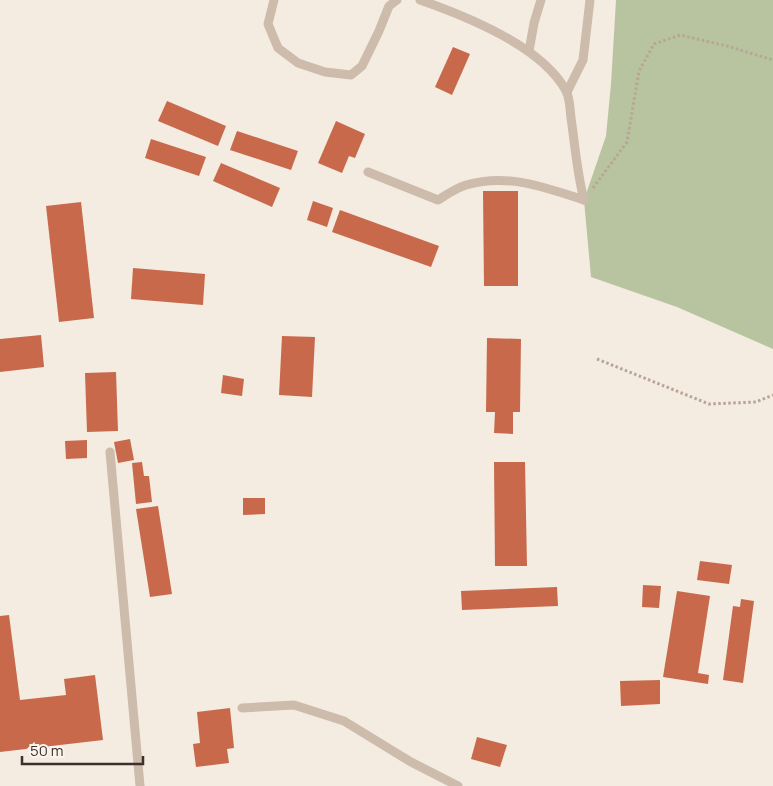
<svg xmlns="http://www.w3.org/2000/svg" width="773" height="786" font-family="Manrope,sans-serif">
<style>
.green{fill:#b8c4a0}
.building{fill:#c8694b}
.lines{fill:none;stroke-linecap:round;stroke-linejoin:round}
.path{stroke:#b9a596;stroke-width:3;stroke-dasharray:2.5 2.5;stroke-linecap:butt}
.service{stroke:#cdbbac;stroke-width:9}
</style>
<rect width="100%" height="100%" fill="#f4ebe1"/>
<!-- green -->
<polygon class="green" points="616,0 773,0 773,349 677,307 591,277 584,200 606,136 611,84"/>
<!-- building -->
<g class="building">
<polygon points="453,47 470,54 452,95 435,87"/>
<polygon points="167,101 226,126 218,146 158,121"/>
<polygon points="336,121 365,134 355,158 349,156 342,173 318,163"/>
<polygon points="237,131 298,151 291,170 230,150"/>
<polygon points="151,139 206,157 199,176 145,158"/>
<polygon points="221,163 280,188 272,207 213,181"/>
<polygon points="483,191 518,191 518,286 484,286"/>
<polygon points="313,201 333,208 327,227 307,220"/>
<polygon points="81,202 94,318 59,322 46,206"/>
<polygon points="340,210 439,246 431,267 332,232"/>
<polygon points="133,268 205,274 203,305 131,299"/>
<polygon points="41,335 44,367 0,372 0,339"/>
<polygon points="282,336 315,337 312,397 279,395"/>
<polygon points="487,338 521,339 520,412 513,412 513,434 494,433 495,412 486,412"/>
<polygon points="116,372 118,431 87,432 85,373"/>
<polygon points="223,375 244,379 242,396 221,393"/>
<polygon points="130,439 134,460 118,463 114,442"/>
<polygon points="87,440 87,458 66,459 65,441"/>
<polygon points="142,462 144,476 149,476 152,502 136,504 132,463"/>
<polygon points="494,462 525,462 527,566 495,566"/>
<polygon points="243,498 265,498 265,514 243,515"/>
<polygon points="158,506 172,594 150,597 136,509"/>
<polygon points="700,561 732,565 729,584 697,580"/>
<polygon points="643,585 661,586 659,608 642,607"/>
<polygon points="557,587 558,606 462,610 461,591"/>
<polygon points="677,591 710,596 698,673 709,675 708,684 663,677"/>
<polygon points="741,599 754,601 743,683 723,680 733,606 740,607"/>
<polygon points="9,615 20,700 66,695 64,679 95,675 103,740 0,752 0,616"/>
<polygon points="660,680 660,704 621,706 620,681"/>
<polygon points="230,708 234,748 227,749 229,763 196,767 193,744 200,743 197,712"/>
<polygon points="477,737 507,745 500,767 471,759"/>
</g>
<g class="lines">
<!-- path -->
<g class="path">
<polyline points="593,188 627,142 639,71 654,44 680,35 727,46 773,60"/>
<polyline points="597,359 709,404 756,402 773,395"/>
</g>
<!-- service -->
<g class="service">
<polyline points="274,0 268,24 278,48 298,63 325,72 351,75 362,66 379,31 389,6 397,0"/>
<path d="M 420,0 C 466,16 543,47 566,91 C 570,98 570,110 571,118 C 575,145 577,173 584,200"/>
<polyline points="529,51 534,23 541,0"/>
<polyline points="567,92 583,60 590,0"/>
<path d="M 368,172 L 438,200 C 446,195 456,188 466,185 C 508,173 544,187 584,200"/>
<polyline points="110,452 140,786"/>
<polyline points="242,708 294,705 344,721 411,762 458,786"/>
</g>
</g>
<!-- scale -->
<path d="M22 756v8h121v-8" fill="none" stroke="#3b302b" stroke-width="2.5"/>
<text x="30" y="756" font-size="15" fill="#3b302b" stroke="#fbf5ee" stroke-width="4" paint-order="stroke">50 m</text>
</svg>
